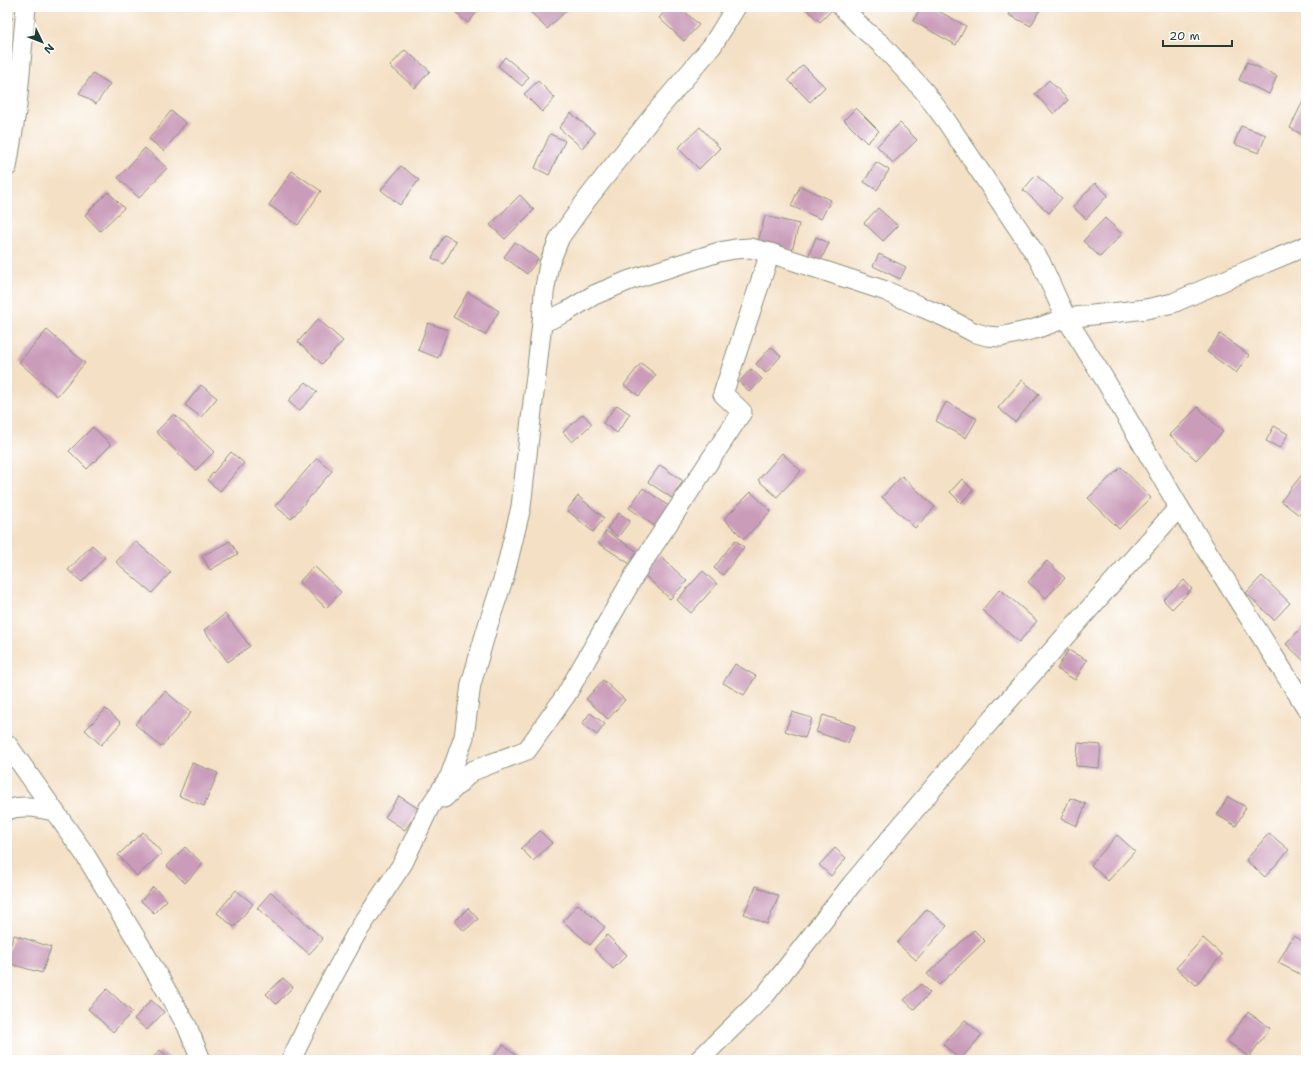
<svg xmlns="http://www.w3.org/2000/svg" width="1313" height="1067" font-family="'Shantell Sans',sans-serif">
<style>
.building{fill:#ca9cba}
.lines{fill:none;stroke-linecap:round;stroke-linejoin:round}
.minor-casing{stroke:#8a8e7c;stroke-width:21}
.minor{stroke:#fff;stroke-width:19}
</style>
<rect width="100%" height="100%" fill="#fff"/>
<filter id="ink" filterUnits="userSpaceOnUse"><feTurbulence type="fractalNoise" baseFrequency=".025" numOctaves="2"/><feDisplacementMap in="SourceGraphic" scale="8" xChannelSelector="R" yChannelSelector="G"/><feConvolveMatrix kernelMatrix="1 2 1 2 8 2 1 2 1" color-interpolation-filters="sRGB"/></filter>
<filter id="wash" filterUnits="userSpaceOnUse"><feTurbulence type="fractalNoise" baseFrequency=".012" numOctaves="4" result="noise"/><feDisplacementMap in="SourceGraphic" scale="16" xChannelSelector="R" yChannelSelector="G"/><feGaussianBlur stdDeviation="0.9" result="paint"/><feColorMatrix in="noise" values="0 0 0 0 0 0 0 0 0 0 0 0 0 0 0 0 0 1.4 0 .05"/><feComposite in="paint" operator="in"/></filter>
<g filter="url(#wash)">
<rect width="100%" height="100%" fill="#f4e0c5"/>
<g id="blocks">
<!-- building -->
<g class="building">
<polygon points="449,7 481,7 468,23"/>
<polygon points="526,7 568,7 569,8 547,29"/>
<polygon points="669,7 680,7 699,25 684,41 659,18"/>
<polygon points="804,7 830,7 833,9 820,22"/>
<polygon points="921,7 931,7 966,26 956,45 913,21"/>
<polygon points="1013,7 1041,7 1031,26 1009,15"/>
<polygon points="7,14 13,17 7,26"/>
<polygon points="405,50 430,71 415,88 390,66"/>
<polygon points="505,57 529,77 522,86 498,66"/>
<polygon points="1247,62 1277,76 1269,94 1239,80"/>
<polygon points="803,65 825,87 810,102 788,80"/>
<polygon points="93,73 110,84 96,104 79,93"/>
<polygon points="1049,80 1068,100 1054,114 1035,94"/>
<polygon points="538,81 555,98 542,112 524,94"/>
<polygon points="1304,99 1306,100 1306,124 1301,134 1290,128"/>
<polygon points="856,108 879,131 867,143 844,120"/>
<polygon points="171,111 186,123 164,151 149,139"/>
<polygon points="571,113 595,133 582,148 559,128"/>
<polygon points="900,123 917,140 893,163 877,146"/>
<polygon points="1241,126 1266,135 1259,153 1234,144"/>
<polygon points="700,127 720,148 699,169 678,148"/>
<polygon points="550,134 565,141 549,175 535,168"/>
<polygon points="145,148 167,168 139,198 118,178"/>
<polygon points="876,162 889,170 877,190 864,182"/>
<polygon points="401,166 419,180 400,205 381,190"/>
<polygon points="292,171 321,191 298,225 269,205"/>
<polygon points="1036,175 1062,198 1049,213 1023,190"/>
<polygon points="1095,183 1108,195 1086,219 1073,207"/>
<polygon points="800,186 831,200 821,219 791,206"/>
<polygon points="108,192 124,208 100,231 85,215"/>
<polygon points="520,195 534,210 505,239 490,225"/>
<polygon points="878,208 898,226 883,241 864,223"/>
<polygon points="765,216 799,224 792,251 758,242"/>
<polygon points="1105,218 1122,234 1100,257 1083,241"/>
<polygon points="444,235 456,241 444,264 432,258"/>
<polygon points="816,237 829,243 820,262 808,257"/>
<polygon points="515,242 538,259 527,274 504,257"/>
<polygon points="879,254 906,267 900,279 873,266"/>
<polygon points="468,292 499,311 485,335 453,317"/>
<polygon points="318,319 343,341 322,364 298,342"/>
<polygon points="428,323 448,330 438,358 418,350"/>
<polygon points="47,330 85,363 57,396 19,362"/>
<polygon points="1220,334 1249,355 1236,373 1207,352"/>
<polygon points="771,347 781,356 766,373 756,364"/>
<polygon points="641,363 656,375 639,396 624,385"/>
<polygon points="751,369 762,379 750,392 739,382"/>
<polygon points="1022,380 1039,394 1015,422 998,408"/>
<polygon points="306,382 317,392 299,411 288,401"/>
<polygon points="201,385 217,398 201,417 185,405"/>
<polygon points="946,402 977,419 966,438 936,421"/>
<polygon points="617,405 630,414 617,433 603,423"/>
<polygon points="1198,407 1223,432 1196,460 1170,435"/>
<polygon points="174,414 214,452 196,470 156,432"/>
<polygon points="583,414 592,424 572,442 563,432"/>
<polygon points="1274,426 1288,434 1280,448 1266,441"/>
<polygon points="93,427 111,445 87,469 69,451"/>
<polygon points="231,452 244,463 220,491 207,480"/>
<polygon points="782,453 801,471 777,497 758,480"/>
<polygon points="317,458 332,471 291,519 275,506"/>
<polygon points="660,465 683,481 672,498 648,482"/>
<polygon points="1121,467 1151,498 1119,529 1088,498"/>
<polygon points="1304,472 1306,474 1306,507 1299,515 1281,501"/>
<polygon points="902,476 935,507 915,528 882,497"/>
<polygon points="962,479 973,490 961,503 950,492"/>
<polygon points="643,488 673,509 659,529 629,508"/>
<polygon points="751,492 771,511 744,539 724,519"/>
<polygon points="578,496 604,518 593,532 567,510"/>
<polygon points="619,513 630,521 618,537 607,528"/>
<polygon points="606,531 638,552 630,564 598,543"/>
<polygon points="735,540 744,547 723,575 714,568"/>
<polygon points="135,541 171,572 152,593 116,562"/>
<polygon points="230,541 238,554 210,570 202,556"/>
<polygon points="92,545 105,557 82,582 68,570"/>
<polygon points="659,555 687,581 670,599 642,573"/>
<polygon points="1047,561 1065,578 1046,598 1028,582"/>
<polygon points="314,566 341,592 326,608 299,582"/>
<polygon points="703,571 717,584 691,613 677,600"/>
<polygon points="1262,576 1290,603 1274,620 1246,593"/>
<polygon points="1184,580 1192,589 1172,609 1163,600"/>
<polygon points="1000,589 1037,621 1019,642 982,610"/>
<polygon points="225,614 250,646 228,662 204,630"/>
<polygon points="1306,623 1306,663 1286,644"/>
<polygon points="1068,650 1087,660 1075,680 1057,669"/>
<polygon points="735,664 756,676 744,695 723,683"/>
<polygon points="603,680 625,700 608,719 586,699"/>
<polygon points="165,691 191,713 161,747 135,724"/>
<polygon points="106,709 121,723 101,745 85,730"/>
<polygon points="792,712 812,718 805,738 785,731"/>
<polygon points="590,713 605,724 597,735 582,724"/>
<polygon points="823,715 855,726 848,743 816,732"/>
<polygon points="1078,743 1101,745 1099,768 1076,766"/>
<polygon points="192,763 218,773 204,806 179,796"/>
<polygon points="399,796 419,809 405,830 385,817"/>
<polygon points="1228,797 1246,807 1236,826 1217,815"/>
<polygon points="1070,798 1086,804 1077,826 1061,819"/>
<polygon points="540,831 552,843 533,861 521,848"/>
<polygon points="143,832 162,853 137,876 118,855"/>
<polygon points="1269,833 1289,850 1265,877 1246,860"/>
<polygon points="1117,835 1135,851 1108,881 1091,865"/>
<polygon points="185,847 203,864 185,883 167,866"/>
<polygon points="835,848 846,858 831,876 819,865"/>
<polygon points="756,886 779,896 767,924 744,914"/>
<polygon points="153,887 167,900 154,913 141,901"/>
<polygon points="236,890 253,904 234,927 217,913"/>
<polygon points="271,892 323,939 309,954 257,908"/>
<polygon points="578,904 605,927 590,945 563,921"/>
<polygon points="468,908 478,919 464,931 455,921"/>
<polygon points="927,909 947,926 916,960 897,943"/>
<polygon points="974,930 985,941 939,985 927,974"/>
<polygon points="14,935 51,947 42,973 7,963 7,955"/>
<polygon points="607,935 627,955 613,969 594,949"/>
<polygon points="1293,936 1306,943 1306,967 1302,975 1278,963"/>
<polygon points="1203,938 1222,955 1196,985 1176,968"/>
<polygon points="283,978 293,987 276,1004 266,994"/>
<polygon points="921,984 930,993 914,1009 904,1000"/>
<polygon points="107,989 132,1012 113,1032 88,1009"/>
<polygon points="151,1000 164,1012 147,1030 134,1019"/>
<polygon points="1248,1012 1270,1028 1249,1057 1227,1041"/>
<polygon points="965,1020 982,1035 960,1060 943,1044"/>
<polygon points="503,1045 522,1060 491,1060"/>
<polygon points="160,1050 171,1060 151,1060"/>
</g>
</g>
</g>
<g filter="url(#ink)">
<use href="#blocks" fill-opacity="0" stroke="#8a8e7c" stroke-width="1"/>
<g class="lines">
<defs>
<g id="minor">
<polyline points="842,7 862,28 881,44 924,91 947,122 1040,261 1066,318 1105,380 1179,507 1306,707"/>
<polyline points="7,167 17,106 26,7"/>
<polyline points="542,323 566,312 594,295 630,280 719,252 735,249 750,248 770,253 886,291 919,306 945,317 973,332 987,336 1000,337 1035,329 1066,318 1146,309 1173,303 1244,272 1306,246"/>
<polyline points="7,744 84,853 137,940 187,1026 201,1060"/>
<polyline points="444,798 472,771 527,750 566,695 638,569 742,412 723,394 770,253"/>
<path d="M 7,810 C 22,804 39,808 54,811"/>
<polyline points="291,1060 317,1006 356,934 403,863 429,808 450,776 464,737 471,684 488,625 504,577 521,507 542,323 544,293 549,264 560,237 588,198 656,112 712,46 736,7"/>
<polyline points="699,1060 766,994 852,884 971,743 1179,507"/>
</g>
</defs>
<!-- minor casing -->
<use href="#minor" class="minor-casing"/>
<!-- minor -->
<use href="#minor" class="minor"/>
</g>
</g>
<!-- margin -->
<rect width="1313" height="1067" fill="none" stroke="#fff" stroke-width="24"/>
<!-- north arrow -->
<g transform="translate(42 42) rotate(133)" stroke="#ffffff" stroke-width="3" paint-order="stroke">
<path d="M0-3L7 15L0 10L-7 15Z" fill="#1f3d34"/>
<text y="-6" font-size="11" font-weight="bold" text-anchor="middle" fill="#1f3d34">N</text>
</g>
<!-- scale -->
<path d="M1163 40v6h69v-6" fill="none" stroke="#1f3d34" stroke-width="2"/>
<text x="1169" y="40" font-size="12" fill="#1f3d34" stroke="#ffffff" stroke-width="3" paint-order="stroke">20 m</text>
</svg>
